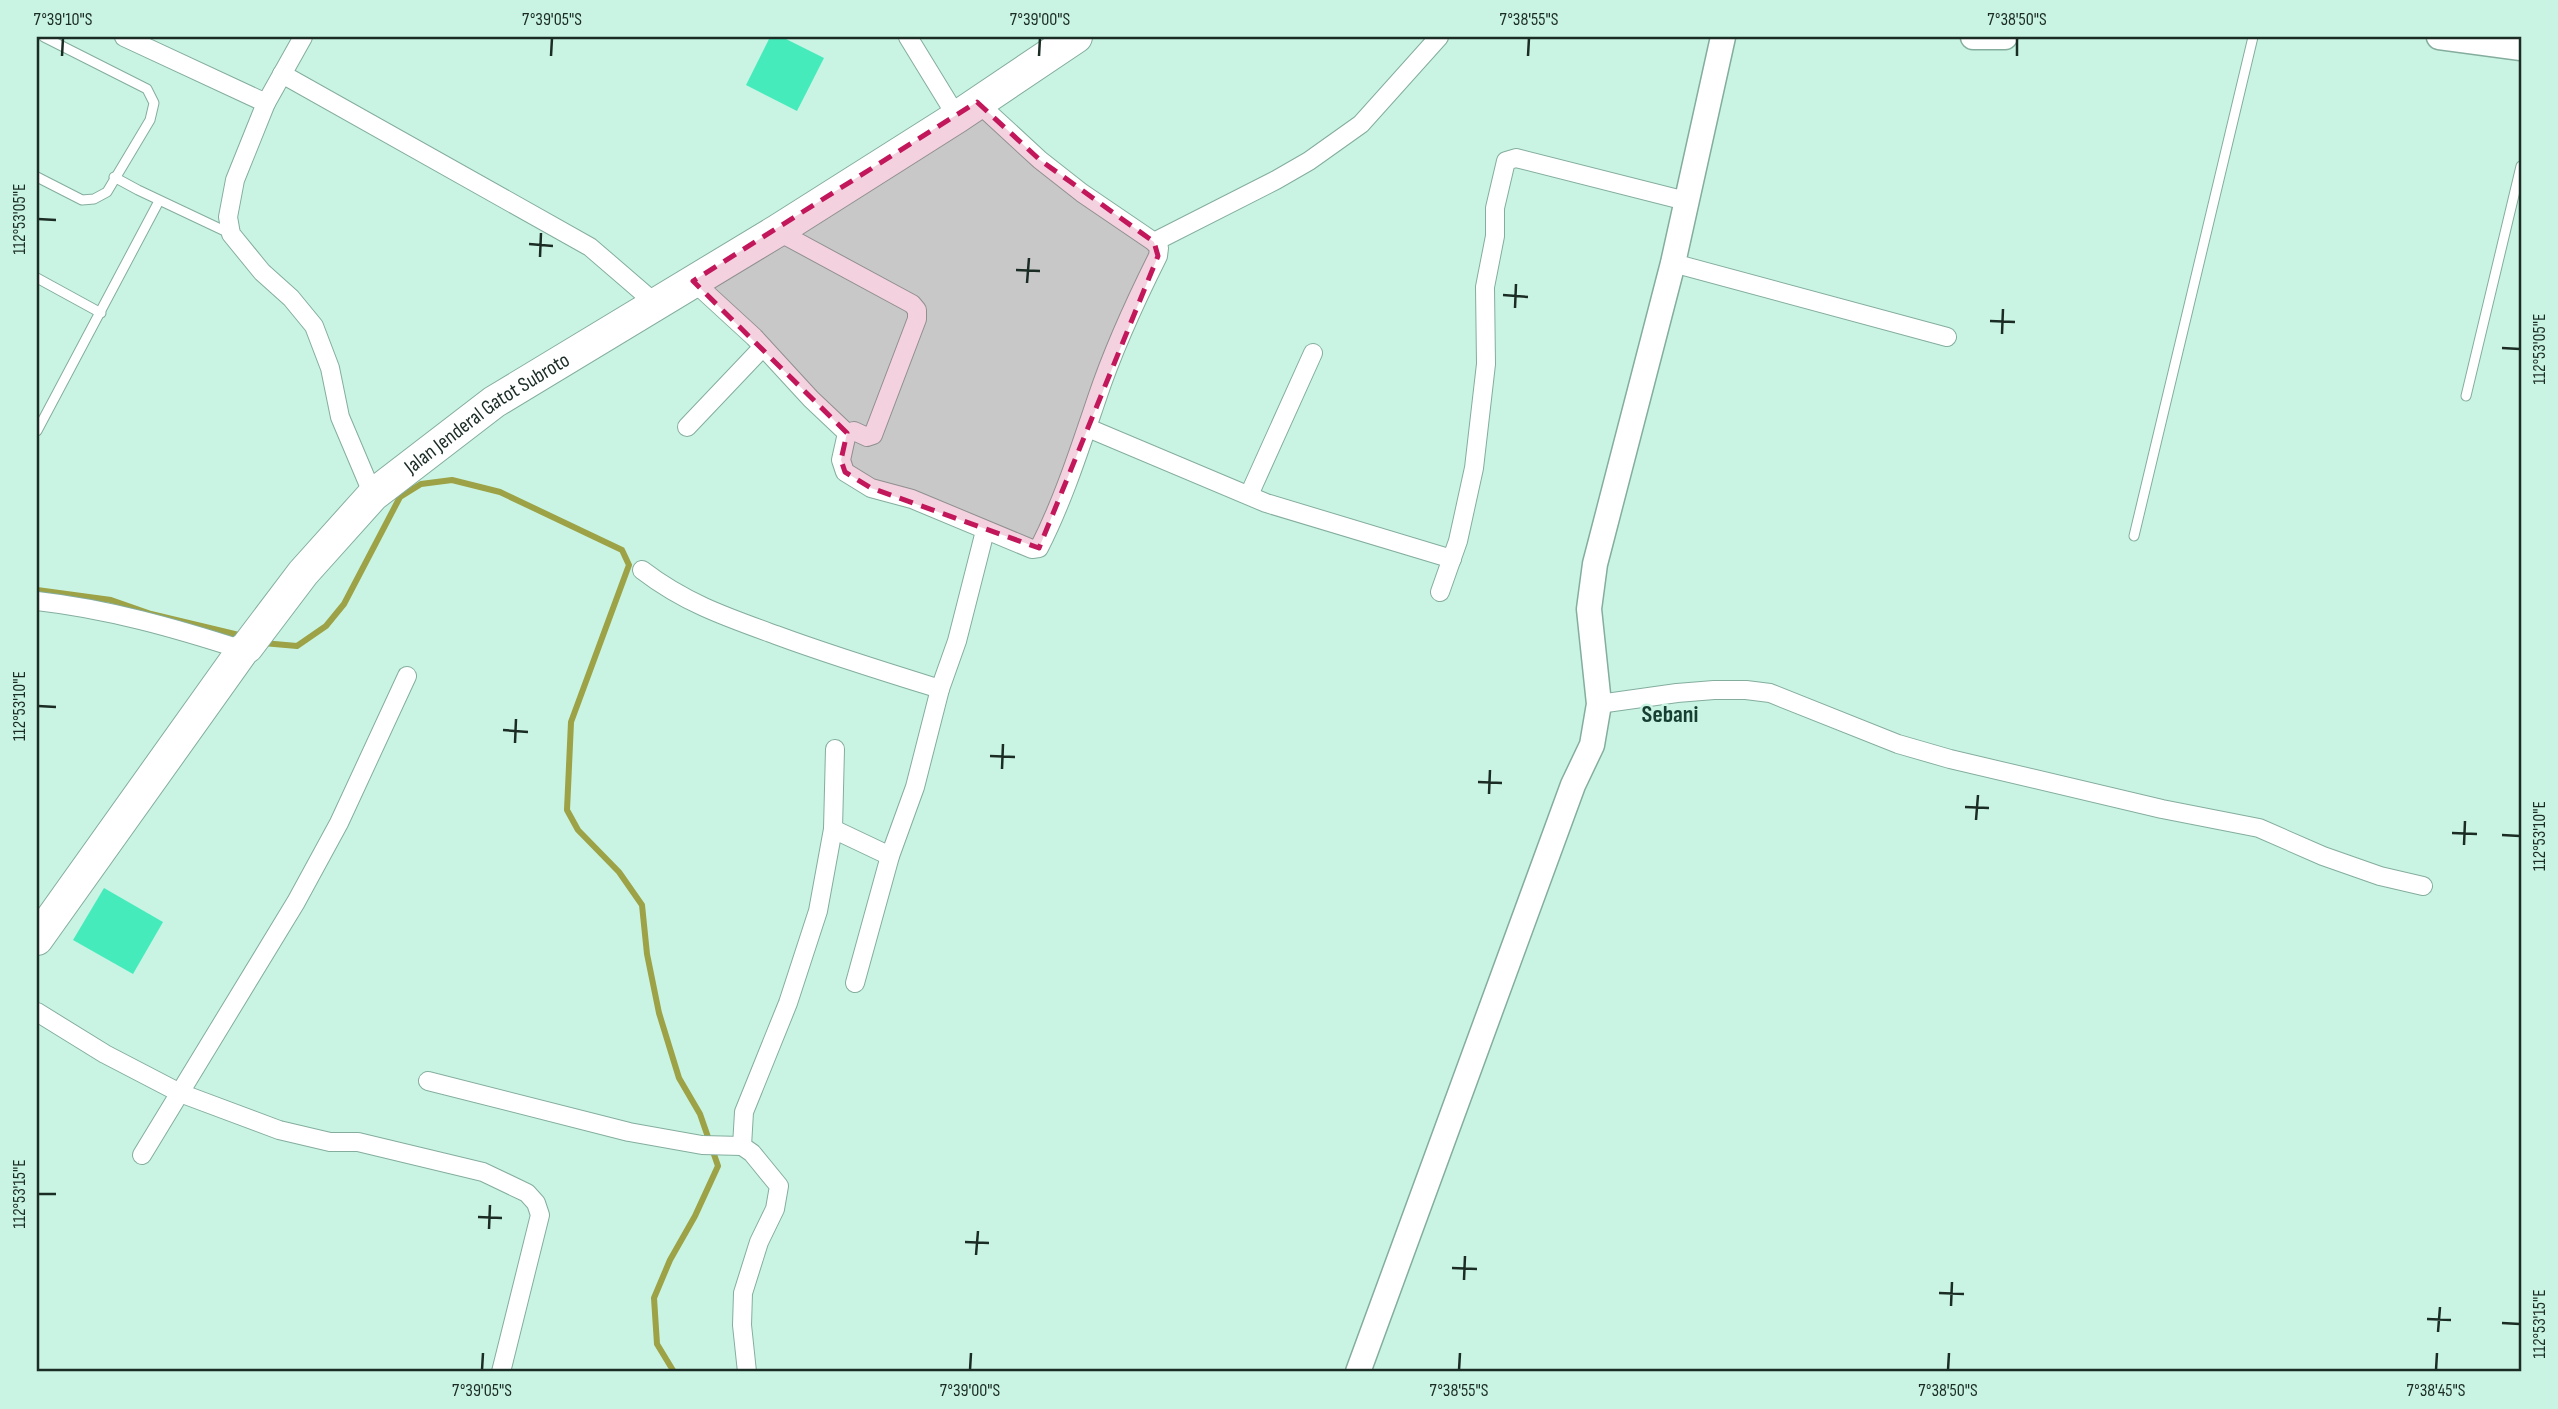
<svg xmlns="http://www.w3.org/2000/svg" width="2558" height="1409" font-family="'Sofia Sans Condensed',sans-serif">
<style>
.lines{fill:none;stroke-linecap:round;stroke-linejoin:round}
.stream{stroke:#9ca245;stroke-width:6}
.building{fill:#46ebbc}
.lane-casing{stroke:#84ad9e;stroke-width:11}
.street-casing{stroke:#84ad9e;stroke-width:20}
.secondary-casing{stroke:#84ad9e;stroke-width:27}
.highway-casing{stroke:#84ad9e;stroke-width:34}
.lane{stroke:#fff;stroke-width:9}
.street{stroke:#fff;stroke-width:18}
.secondary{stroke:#fff;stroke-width:24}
.highway{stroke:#fff;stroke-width:32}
.marked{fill:#c2185b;fill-opacity:0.2;stroke:#c2185b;stroke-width:5;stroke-dasharray:14 9;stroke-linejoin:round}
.ticks{fill:none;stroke:#1b2c25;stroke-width:2.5}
.labels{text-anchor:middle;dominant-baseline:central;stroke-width:5;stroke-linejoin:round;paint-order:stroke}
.street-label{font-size:21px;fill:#1b2c25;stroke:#c9f4e3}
.quarter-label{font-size:24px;font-weight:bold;fill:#173e32;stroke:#c9f4e3}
.neatline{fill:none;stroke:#1b2c25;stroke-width:2.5}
.ticks-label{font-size:18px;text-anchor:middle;fill:#1b2c25}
</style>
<rect width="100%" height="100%" fill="#c9f4e3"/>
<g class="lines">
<!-- stream -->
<g class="stream">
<polyline points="37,590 111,600 151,614 243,636"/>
<polyline points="263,643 297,646 326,626 344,604 400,497 421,484 452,480 500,492 622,550 629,565 571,722 567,810 578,830 619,872 642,905 647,954 659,1013 679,1078 700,1114 718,1166 695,1216 670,1260 654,1298 657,1344 674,1372"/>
</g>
</g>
<!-- building -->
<g class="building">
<polygon points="770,37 782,37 824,58 797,111 746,85"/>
<polygon points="104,888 163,922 133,974 73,940"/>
</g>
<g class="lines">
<defs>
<g id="lane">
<polyline points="37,177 82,200 94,199 107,192 150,120 154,103 147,89 44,37"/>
<polyline points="114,177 138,190 229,233"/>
<polyline points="37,278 101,313"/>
<polyline points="2466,396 2521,166"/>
<polyline points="37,431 159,201"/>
<polyline points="2134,536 2253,37"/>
</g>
<g id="street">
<polyline points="124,37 266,103 235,180 228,217 231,234 262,272 291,298 314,326 330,368 340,417 373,495"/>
<polyline points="908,37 957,117"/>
<polyline points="282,74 590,247 655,303"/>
<polyline points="266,103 303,37"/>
<path d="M 777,231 L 912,304 L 917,310 L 917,319 L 873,435 L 867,437 L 854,431 L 847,433 L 841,460 L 845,472 L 871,488 L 912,499 L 1032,549 L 1039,548 C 1063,501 1080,448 1097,398 C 1113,350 1135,302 1158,256 L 1159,248 L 1154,242 L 1082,193 L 1040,160 L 977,102"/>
<polyline points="1154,242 1276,180 1309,161 1361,124 1439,37"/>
<polyline points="1673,263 1947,337"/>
<polyline points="693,281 754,337 811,399 847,433"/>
<polyline points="687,427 763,347"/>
<polyline points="1088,428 1266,503 1452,559"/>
<polyline points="1249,495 1313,353"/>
<path d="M 642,570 C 685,603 726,617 776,635 C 830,655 885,672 940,689"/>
<polyline points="1440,592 1458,541 1474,468 1486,364 1485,287 1495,236 1495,208 1506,161 1516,158 1686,201"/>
<path d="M 37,601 C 108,609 175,628 243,650"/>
<polyline points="1599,704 1677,693 1714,690 1746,690 1770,693 1898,744 1950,759 2162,809 2259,828 2323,856 2380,876 2423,886"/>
<polyline points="833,829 890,856"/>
<polyline points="855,983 890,856 915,787 940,689 957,641 985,531"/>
<polyline points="37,1012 105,1054 180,1093 279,1130 330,1142 358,1142 483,1172 527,1193 536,1203 540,1215 501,1372"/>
<polyline points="428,1081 629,1132 702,1145 742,1146"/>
<polyline points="142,1155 296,902 339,823 407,676"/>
<polyline points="747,1372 742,1325 743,1293 759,1242 775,1209 779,1186 752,1153 742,1146 744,1112 788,1003 818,911 833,829 835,749"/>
</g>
<g id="secondary">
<polyline points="1973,37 2005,37"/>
<polyline points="2439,37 2521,48"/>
<polyline points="1358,1372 1573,785 1592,745 1599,704 1589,609 1595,564 1673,263 1723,37"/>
</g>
<g id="highway">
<path id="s1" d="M 37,939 L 243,650 L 247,647 L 303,573 L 373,495 L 494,402 L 777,231 L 957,117 L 1076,37"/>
</g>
</defs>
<!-- lane casing -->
<use href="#lane" class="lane-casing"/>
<!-- street casing -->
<use href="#street" class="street-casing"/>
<!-- secondary casing -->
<use href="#secondary" class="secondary-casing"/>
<!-- highway casing -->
<use href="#highway" class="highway-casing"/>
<!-- lane -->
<use href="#lane" class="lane"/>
<!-- street -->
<use href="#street" class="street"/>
<!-- secondary -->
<use href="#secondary" class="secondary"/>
<!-- highway -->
<use href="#highway" class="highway"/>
</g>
<!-- marked area -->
<path class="marked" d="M 977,102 L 1040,160 L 1154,242 L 1158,256 L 1039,548 L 871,488 L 845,472 L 841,460 L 847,433 L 693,281 Z"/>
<!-- ticks -->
<path class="ticks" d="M 62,56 L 63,38M 551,56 L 552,38M 1039,56 L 1040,38M 1528,56 L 1529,38M 2017,56 L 2017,38M 38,219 L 56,220M 529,244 L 553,246M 540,257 L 541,233M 1016,270 L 1040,271M 1027,283 L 1029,258M 1503,295 L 1528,297M 1515,308 L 1516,284M 1990,321 L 2015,322M 2002,334 L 2003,309M 2502,348 L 2520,349M 38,706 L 56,707M 503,730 L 528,732M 515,743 L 516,719M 990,756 L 1015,757M 1002,769 L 1003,744M 1478,782 L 1502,783M 1489,794 L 1490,770M 1965,807 L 1989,808M 1976,820 L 1978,795M 2452,833 L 2477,834M 2502,835 L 2520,836M 2464,845 L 2465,821M 38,1194 L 56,1194M 478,1217 L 502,1218M 489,1229 L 490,1205M 965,1242 L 989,1243M 976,1255 L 978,1231M 1452,1268 L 1477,1269M 1464,1280 L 1465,1256M 1939,1293 L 1964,1294M 1951,1306 L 1952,1282M 2427,1319 L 2451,1320M 2502,1323 L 2520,1324M 2438,1332 L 2440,1307M 482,1370 L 483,1353M 970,1370 L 971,1353M 1459,1370 L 1460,1353M 1948,1370 L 1949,1353M 2436,1370 L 2437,1353"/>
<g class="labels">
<!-- street labels -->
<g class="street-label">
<text stroke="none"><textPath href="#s1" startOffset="698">Jalan Jenderal Gatot Subroto</textPath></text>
</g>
<!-- quarter labels -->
<g class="quarter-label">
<text x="1670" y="714">Sebani</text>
</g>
</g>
<!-- border -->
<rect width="2558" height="1409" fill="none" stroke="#c9f4e3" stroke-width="77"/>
<rect x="38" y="38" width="2482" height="1332" class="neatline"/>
<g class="ticks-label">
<text x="63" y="25">7°39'10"S</text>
<text x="552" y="25">7°39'05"S</text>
<text x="1040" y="25">7°39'00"S</text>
<text x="1529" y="25">7°38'55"S</text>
<text x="2017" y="25">7°38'50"S</text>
<text transform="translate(19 219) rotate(-90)" y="6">112°53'05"E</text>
<text transform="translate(2539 349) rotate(-90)" y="6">112°53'05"E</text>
<text transform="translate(19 706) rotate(-90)" y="6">112°53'10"E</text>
<text transform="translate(2539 836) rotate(-90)" y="6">112°53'10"E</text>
<text transform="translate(19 1194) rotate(-90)" y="6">112°53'15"E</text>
<text transform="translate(2539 1324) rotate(-90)" y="6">112°53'15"E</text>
<text x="482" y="1396">7°39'05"S</text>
<text x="970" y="1396">7°39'00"S</text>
<text x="1459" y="1396">7°38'55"S</text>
<text x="1948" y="1396">7°38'50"S</text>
<text x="2436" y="1396">7°38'45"S</text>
</g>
</svg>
